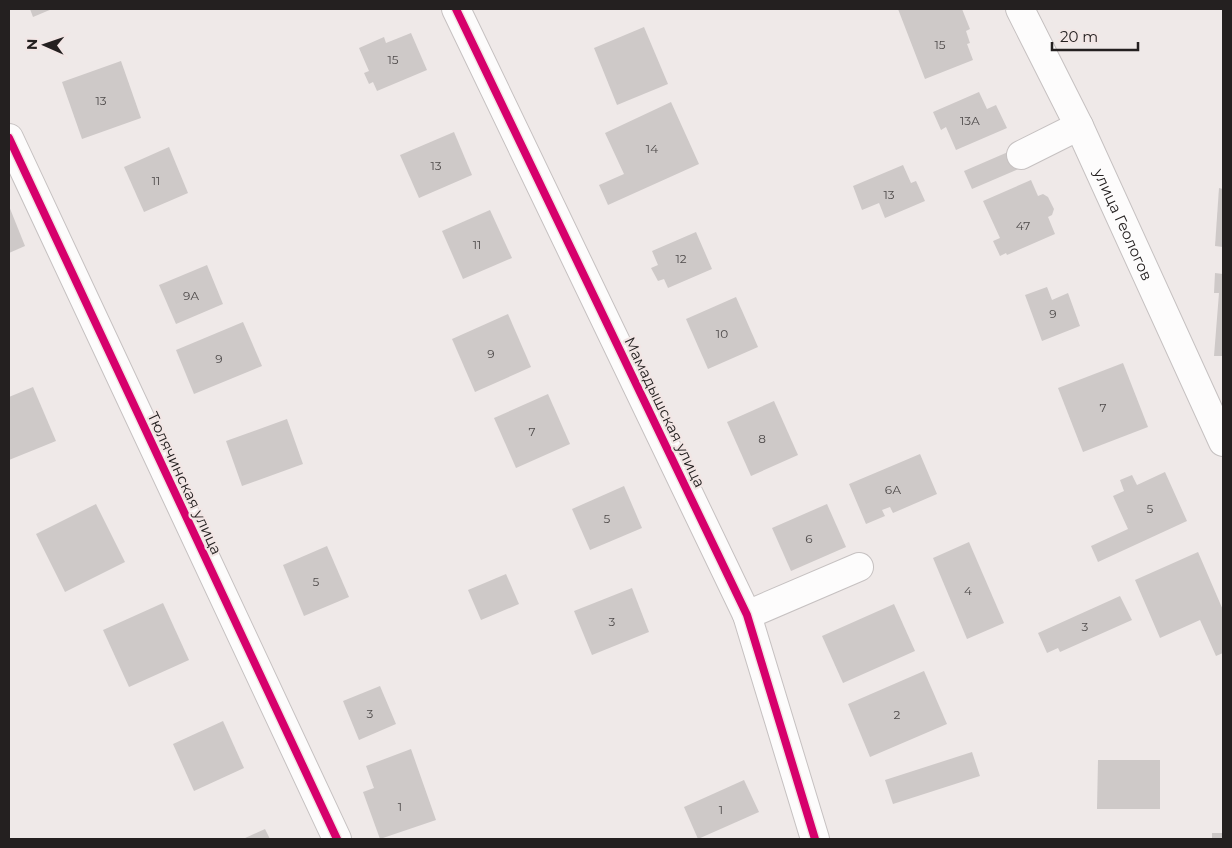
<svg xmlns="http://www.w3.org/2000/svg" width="1232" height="848" font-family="Montserrat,sans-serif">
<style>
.building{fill:#cec9c8}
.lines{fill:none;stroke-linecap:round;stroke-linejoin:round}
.minor-casing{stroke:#c6c1c1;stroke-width:30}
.minor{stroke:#fdfcfc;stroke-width:28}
.cycleway-casing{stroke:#f2e6e5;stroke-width:11}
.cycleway{stroke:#d6006c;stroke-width:8}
.labels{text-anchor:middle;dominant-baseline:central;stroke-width:4.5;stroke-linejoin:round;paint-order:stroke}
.number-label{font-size:12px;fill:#4e4a4a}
.street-label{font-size:15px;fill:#242020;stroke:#f2e6e5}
</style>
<rect width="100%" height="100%" fill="#efe9e8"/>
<!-- building -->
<g class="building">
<polygon points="30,9 52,9 33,17"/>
<polygon points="898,9 962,9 970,29 966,31 970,43 967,44 973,60 925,79"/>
<polygon points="644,27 668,84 617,105 594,48"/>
<polygon points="411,33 427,70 377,91 373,82 369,84 364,73 369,71 359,48 384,37 386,43"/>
<polygon points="121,61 141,118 82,139 62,82"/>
<polygon points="979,92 987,109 996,105 1007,128 956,150 946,127 941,130 933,112"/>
<polygon points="671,102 699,164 608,205 599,185 624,174 605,133"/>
<polygon points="454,132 472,175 419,198 400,155"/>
<polygon points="169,147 188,193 144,212 124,167"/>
<polygon points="1015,149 1023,167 972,189 964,171"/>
<polygon points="903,165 911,183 916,181 925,201 885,218 879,203 862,210 853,186"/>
<polygon points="1031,180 1038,196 1043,194 1048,197 1054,209 1052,215 1048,217 1055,234 1007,255 1006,253 1000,256 993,241 1000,238 983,201"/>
<polygon points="1219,188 1223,189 1223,247 1215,246"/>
<polygon points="9,206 25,246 9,253"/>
<polygon points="490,210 512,258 463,279 442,231"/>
<polygon points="696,232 712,269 668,288 664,279 658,281 651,268 658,265 652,251"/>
<polygon points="207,265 223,304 176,324 159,285"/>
<polygon points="1215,273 1223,274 1223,356 1214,356 1219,293 1214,293"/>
<polygon points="1047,287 1052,300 1068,293 1080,326 1042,341 1025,295"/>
<polygon points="736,297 758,347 708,369 686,319"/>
<polygon points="508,314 531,367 475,392 452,339"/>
<polygon points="243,322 262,366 194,394 176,350"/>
<polygon points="1123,363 1148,427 1083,452 1058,388"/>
<polygon points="33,387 56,441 9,460 9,397"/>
<polygon points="548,394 570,444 516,468 494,418"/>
<polygon points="774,401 798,455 751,476 727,422"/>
<polygon points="287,419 303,464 242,486 226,441"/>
<polygon points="920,454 937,494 893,513 890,507 882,510 885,516 866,524 849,484"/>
<polygon points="1165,472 1187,521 1098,562 1091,546 1128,529 1113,496 1124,491 1120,480 1132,475 1137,485"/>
<polygon points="624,486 642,528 590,550 572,509"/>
<polygon points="96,504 125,562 65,592 36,534"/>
<polygon points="827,504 846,547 791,571 772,528"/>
<polygon points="969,542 1004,623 967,639 933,558"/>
<polygon points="327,546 349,597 304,616 283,565"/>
<polygon points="1198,552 1223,610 1223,653 1216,656 1200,620 1160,638 1135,580"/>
<polygon points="506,574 519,604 481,620 468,590"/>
<polygon points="632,588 649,632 592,655 574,611"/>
<polygon points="1120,596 1132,620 1060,652 1058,648 1047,653 1038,633"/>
<polygon points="163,603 189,660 129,687 103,630"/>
<polygon points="894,604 915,651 843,683 822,636"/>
<polygon points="924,671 947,724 870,757 848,704"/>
<polygon points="380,686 396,724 359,740 343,701"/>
<polygon points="223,721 244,768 194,791 173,744"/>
<polygon points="411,749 436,820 380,839 363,792 374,788 366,766"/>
<polygon points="972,752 980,776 893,804 885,780"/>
<polygon points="1098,760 1160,760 1160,809 1097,809"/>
<polygon points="744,780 759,812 698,839 684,807"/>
<polygon points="265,829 270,839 243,839"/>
<rect x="1212" y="833" width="11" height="6"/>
</g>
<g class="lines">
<defs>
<g id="minor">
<polyline points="456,9 747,615 815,839"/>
<path id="s1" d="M 1020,9 L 1079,126 L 1223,442"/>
<polyline points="9,138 337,839"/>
<polyline points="1021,155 1079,126"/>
<polyline points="747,615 859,567"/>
</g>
</defs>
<!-- minor casing -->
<use href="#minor" class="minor-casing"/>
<!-- minor -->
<use href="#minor" class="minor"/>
<defs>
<g id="cycleway">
<polyline points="456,9 747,615 815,839"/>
<polyline points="9,138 337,839"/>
</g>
</defs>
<!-- cycleway casing -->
<use href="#cycleway" class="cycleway-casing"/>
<!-- cycleway -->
<use href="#cycleway" class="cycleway"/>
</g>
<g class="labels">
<!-- number labels -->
<g class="number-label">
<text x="940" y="44">15</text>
<text x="393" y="59">15</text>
<text x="101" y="100">13</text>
<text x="970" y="120">13А</text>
<text x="652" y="148">14</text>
<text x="436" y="165">13</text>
<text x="156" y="180">11</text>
<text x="889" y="194">13</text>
<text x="1023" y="225">47</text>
<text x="477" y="244">11</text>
<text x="681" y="258">12</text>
<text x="191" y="295">9А</text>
<text x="1053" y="313">9</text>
<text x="722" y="333">10</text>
<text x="491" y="353">9</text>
<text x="219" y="358">9</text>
<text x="1103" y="407">7</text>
<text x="532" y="431">7</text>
<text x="762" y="438">8</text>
<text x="893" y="489">6А</text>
<text x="1150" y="508">5</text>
<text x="607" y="518">5</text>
<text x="809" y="538">6</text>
<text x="316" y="581">5</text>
<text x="968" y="590">4</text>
<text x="612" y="621">3</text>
<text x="1085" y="626">3</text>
<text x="370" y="713">3</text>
<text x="897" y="714">2</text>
<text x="400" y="806">1</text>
<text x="721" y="809">1</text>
</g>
<!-- street labels -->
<g class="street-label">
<text stroke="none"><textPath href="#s1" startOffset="239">улица Геологов</textPath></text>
<text transform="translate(665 412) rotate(64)">Мамадышская улица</text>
<text transform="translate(185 483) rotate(65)">Тюлячинская улица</text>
</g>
</g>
<!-- border -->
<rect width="1232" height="848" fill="none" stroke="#242020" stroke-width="20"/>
<!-- north arrow -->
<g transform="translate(45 45) rotate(272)" stroke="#f2e6e5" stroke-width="4" paint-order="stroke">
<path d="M0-4L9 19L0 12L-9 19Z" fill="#242020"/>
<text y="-8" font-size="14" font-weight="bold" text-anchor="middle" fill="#242020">N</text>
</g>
<!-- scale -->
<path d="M1052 42v8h86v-8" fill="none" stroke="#242020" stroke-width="2.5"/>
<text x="1060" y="42" font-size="15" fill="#242020" stroke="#f2e6e5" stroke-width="4" paint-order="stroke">20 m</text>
</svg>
